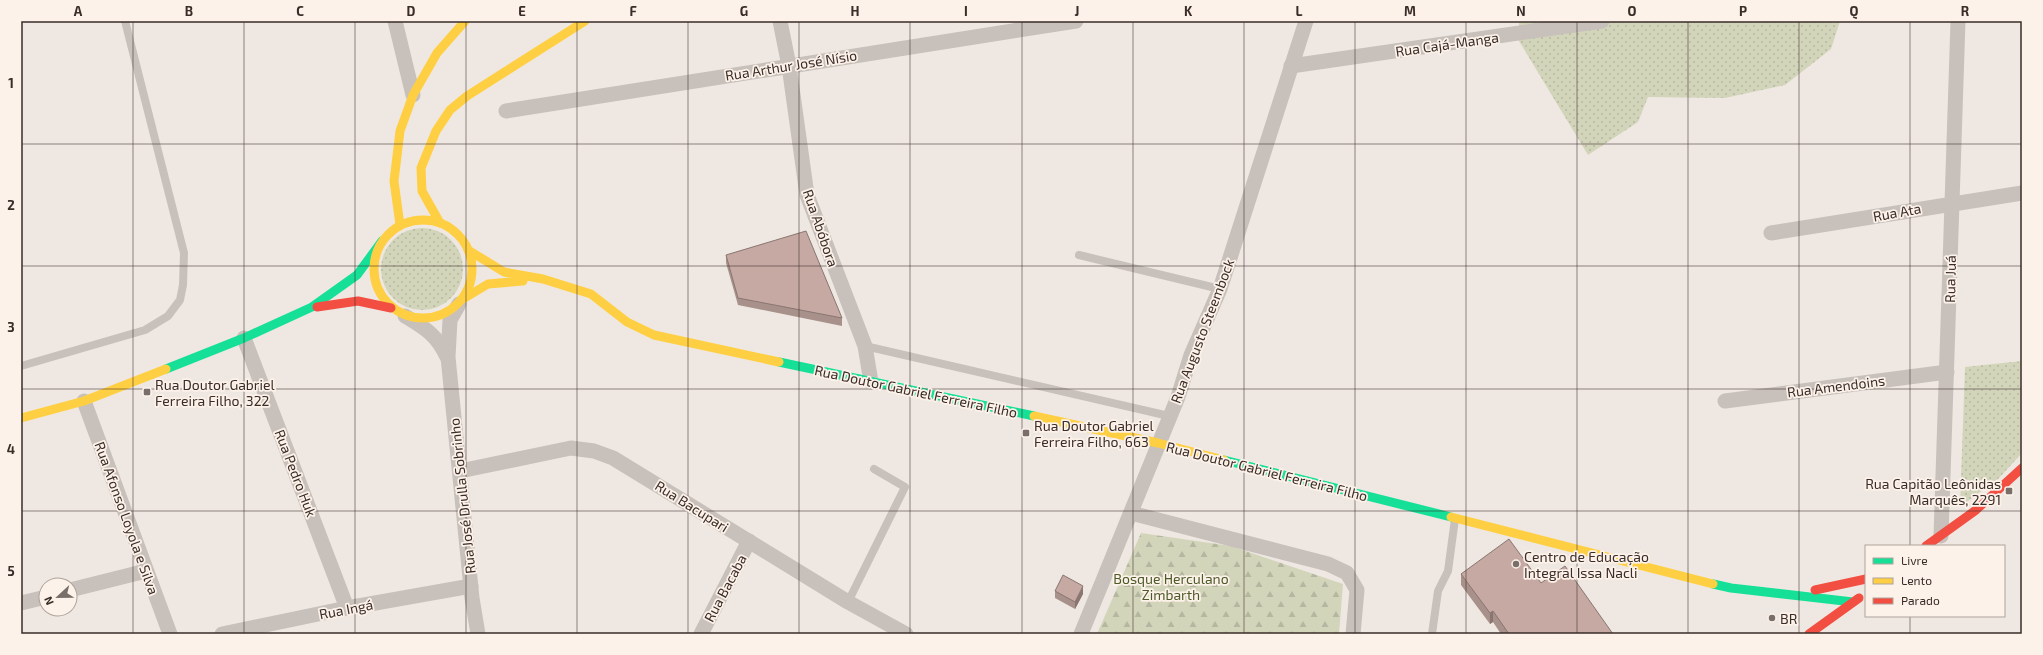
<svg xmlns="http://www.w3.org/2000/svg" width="2043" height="655" font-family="'Exo 2',sans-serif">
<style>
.grass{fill:url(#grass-dots)}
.forest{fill:url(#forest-firs)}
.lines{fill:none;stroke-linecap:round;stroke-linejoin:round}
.lane{stroke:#c8c0bb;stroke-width:8}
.street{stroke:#c8c0bb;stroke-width:15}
.fast{stroke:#16e098;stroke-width:9}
.slow{stroke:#ffcf43;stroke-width:9}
.jam{stroke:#f24e42;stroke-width:9}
.wall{fill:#a9918b}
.shaded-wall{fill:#8a7671}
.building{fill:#c5a9a2;stroke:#8a7671}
.grid{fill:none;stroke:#3a2c28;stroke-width:1;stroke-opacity:0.55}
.poi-dot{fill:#796e69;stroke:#fcf2e9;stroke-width:1.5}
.labels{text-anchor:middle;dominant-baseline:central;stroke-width:3.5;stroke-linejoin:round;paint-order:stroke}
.street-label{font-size:14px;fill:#3a2c28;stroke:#fcf2e9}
.poi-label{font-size:14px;fill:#3a2c28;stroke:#fcf2e9;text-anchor:start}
.park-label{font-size:14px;fill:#4d5b29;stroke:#fcf2e9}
.neatline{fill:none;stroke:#3a2c28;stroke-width:1.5}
.grid-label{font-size:13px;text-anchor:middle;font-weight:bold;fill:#3a2c28}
</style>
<defs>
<pattern id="grass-dots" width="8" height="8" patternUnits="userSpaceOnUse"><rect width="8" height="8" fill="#d2d5ba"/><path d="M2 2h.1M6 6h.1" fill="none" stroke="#b5b7a0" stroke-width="1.8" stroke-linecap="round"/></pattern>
<pattern id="forest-firs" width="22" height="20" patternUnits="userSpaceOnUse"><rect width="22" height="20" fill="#d2d5ba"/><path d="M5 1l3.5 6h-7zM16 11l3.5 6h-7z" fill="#b5b7a0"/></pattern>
</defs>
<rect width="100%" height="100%" fill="#efe8e2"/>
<!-- grass -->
<g class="grass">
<polygon points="1519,21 1840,21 1831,49 1785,85 1725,98 1648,97 1638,122 1588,155 1519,41"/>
<circle cx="422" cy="269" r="41"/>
<polygon points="2022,361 2022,453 1999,478 1960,507 1965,367"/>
</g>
<!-- forest -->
<polygon class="forest" points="1141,533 1231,546 1343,584 1339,634 1097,634"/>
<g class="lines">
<!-- lane -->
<g class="lane">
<polyline points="1079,255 1220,289"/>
<polyline points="865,346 1169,416"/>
<polyline points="21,366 145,330 168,316 180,300 183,285 184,253 125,21"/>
<polyline points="848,602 905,487 874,469"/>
<polyline points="1432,634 1438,591 1448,571 1455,519"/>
</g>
<!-- street -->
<g class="street">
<polyline points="395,21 413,95"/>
<polyline points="780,21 789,66 807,195 865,346 871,382"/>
<polyline points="1291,66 1602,21"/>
<polyline points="506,111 1076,21"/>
<polyline points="1771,233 2022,193"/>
<polyline points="459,304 450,320 448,357 472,598 478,634"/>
<path d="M 405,316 C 425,328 437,335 447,357"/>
<polyline points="244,338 347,608"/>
<polyline points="84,401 170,634"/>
<polyline points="1725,401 1947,372"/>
<polyline points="460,471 571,448 594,451 613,458 848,602 906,634"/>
<polyline points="1131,513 1328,564 1347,573 1357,590 1353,634"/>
<polyline points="1941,536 1958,21"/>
<polyline points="70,590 146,571"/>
<polyline points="21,603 46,597"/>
<polyline points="222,634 347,608 471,586"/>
<polyline points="701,634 749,541"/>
<polyline points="1081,634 1178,397 1191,355 1220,289 1306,21"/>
</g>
<!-- fast -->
<g class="fast">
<polyline points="779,362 1034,416"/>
<polyline points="166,369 244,338 312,307 357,275 382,241"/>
<polyline points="1224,460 1451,517"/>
<polyline points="1713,584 1731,588 1853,602"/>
</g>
<!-- slow -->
<g class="slow">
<circle cx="423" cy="269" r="49"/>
<polyline points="440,223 422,191 421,168 436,131 450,110 467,96 585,21"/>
<polyline points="400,225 394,181 400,131 413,95 437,53 465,21"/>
<polyline points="468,250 504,272 543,279 591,294 627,322 654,335 779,362"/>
<polyline points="463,299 488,284 523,281"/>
<polyline points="1034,416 1158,443 1224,460"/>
<polyline points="21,418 84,401 166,369"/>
<polyline points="1451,517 1713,584"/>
</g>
<!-- jam -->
<g class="jam">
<polyline points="317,307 358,301 391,308"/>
<polyline points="1926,546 1976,510 2022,468"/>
<polyline points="1815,590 1866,579"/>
<polyline points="1809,634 1859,598"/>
</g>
</g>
<!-- wall -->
<g class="wall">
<polygon points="726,255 842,318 842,326 738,305 726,263"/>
<polygon points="1461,574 1541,583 1613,634 1501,634 1493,622 1490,624 1461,585"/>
<polygon points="1055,591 1083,594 1075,609 1055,598"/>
</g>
<!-- shaded-wall -->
<g class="shaded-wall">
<polygon points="1083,586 1083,594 1075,609 1075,602"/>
<polygon points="1493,611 1493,622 1490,624 1490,613"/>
</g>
<!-- building -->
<g class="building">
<polygon points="806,231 842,318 738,298 726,255"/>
<polygon points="1509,539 1541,583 1565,566 1613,634 1509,634 1493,611 1490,613 1461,574"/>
<polygon points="1063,575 1083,586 1075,602 1055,591"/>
</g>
<!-- grid -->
<path class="grid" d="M 133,21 L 133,634M 244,21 L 244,634M 355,21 L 355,634M 466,21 L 466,634M 577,21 L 577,634M 688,21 L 688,634M 799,21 L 799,634M 910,21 L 910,634M 1022,21 L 1022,634M 1133,21 L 1133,634M 1244,21 L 1244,634M 1355,21 L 1355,634M 1466,21 L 1466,634M 1577,21 L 1577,634M 1688,21 L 1688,634M 1799,21 L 1799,634M 1910,21 L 1910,546M 21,144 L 2022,144M 21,266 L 2022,266M 21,389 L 2022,389M 21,511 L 2022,511M 1910,616 L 1910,634"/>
<!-- markers -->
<g class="poi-dot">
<rect x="143" y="388" width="8" height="8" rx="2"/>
<rect x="1022" y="429" width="8" height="8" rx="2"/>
<rect x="2005" y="487" width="8" height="8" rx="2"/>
<circle cx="1516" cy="564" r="4"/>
<circle cx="1772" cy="618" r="4"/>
</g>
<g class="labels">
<!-- street labels -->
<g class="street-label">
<text transform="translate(1447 44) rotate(-8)">Rua Cajá-Manga</text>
<text transform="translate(791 65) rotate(-9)">Rua Arthur José Nísio</text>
<text transform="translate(1897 212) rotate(-10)">Rua Ata</text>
<text transform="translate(821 228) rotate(71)">Rua Abóbora</text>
<text transform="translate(1950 279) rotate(-89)">Rua Juá</text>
<text transform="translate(1202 331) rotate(-69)">Rua Augusto Steembock</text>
<text transform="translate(1836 386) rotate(-7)">Rua Amendoins</text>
<text transform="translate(916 391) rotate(12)">Rua Doutor Gabriel Ferreira Filho</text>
<text transform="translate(1267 471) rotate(14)">Rua Doutor Gabriel Ferreira Filho</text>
<text transform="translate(296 473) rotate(69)">Rua Pedro Huk</text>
<text transform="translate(462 496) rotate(-96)">Rua José Drulla Sobrinho</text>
<text transform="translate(692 506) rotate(32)">Rua Bacupari</text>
<text transform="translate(127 518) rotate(70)">Rua Afonso Loyola e Silva</text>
<text transform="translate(725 588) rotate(-62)">Rua Bacaba</text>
<text transform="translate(346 609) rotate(-11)">Rua Ingá</text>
</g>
<!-- poi labels -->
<g class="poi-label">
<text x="155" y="384">Rua Doutor Gabriel<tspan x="155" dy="16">Ferreira Filho, 322</tspan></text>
<text x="1034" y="425">Rua Doutor Gabriel<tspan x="1034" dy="16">Ferreira Filho, 663</tspan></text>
<text x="2001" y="483" text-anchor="end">Rua Capitão Leônidas<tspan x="2001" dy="16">Marquês, 2291</tspan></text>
<text x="1524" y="556">Centro de Educação<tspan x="1524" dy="16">Integral Issa Nacli</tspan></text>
<text x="1780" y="618">BR</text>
</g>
<!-- park labels -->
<g class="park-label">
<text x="1171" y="578">Bosque Herculano<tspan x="1171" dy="16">Zimbarth</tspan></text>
</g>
</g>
<!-- border -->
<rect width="2043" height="655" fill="none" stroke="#fcf2e9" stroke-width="44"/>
<!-- legend -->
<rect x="1865" y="545" width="140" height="72" fill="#fcf2e9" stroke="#aea39c"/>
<rect x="1873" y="558" width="20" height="6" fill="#16e098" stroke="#aea39c"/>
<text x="1901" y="565" font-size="12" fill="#3a2c28">Livre</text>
<rect x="1873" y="578" width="20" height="6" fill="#ffcf43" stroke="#aea39c"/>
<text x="1901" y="585" font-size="12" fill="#3a2c28">Lento</text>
<rect x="1873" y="598" width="20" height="6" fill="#f24e42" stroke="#aea39c"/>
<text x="1901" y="605" font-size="12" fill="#3a2c28">Parado</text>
<!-- north arrow -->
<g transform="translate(58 597) rotate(248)"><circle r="19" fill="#fcf2e9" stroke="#aea39c"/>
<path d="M0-3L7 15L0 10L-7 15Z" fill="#796e69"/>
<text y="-6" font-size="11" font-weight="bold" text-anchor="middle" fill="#3a2c28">N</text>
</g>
<rect x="22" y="22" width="1999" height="611" class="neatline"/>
<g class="grid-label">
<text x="78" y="16">A</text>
<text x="189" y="16">B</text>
<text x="300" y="16">C</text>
<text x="411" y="16">D</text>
<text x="522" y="16">E</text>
<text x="633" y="16">F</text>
<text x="744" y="16">G</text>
<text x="855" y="16">H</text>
<text x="966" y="16">I</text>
<text x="1077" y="16">J</text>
<text x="1188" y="16">K</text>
<text x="1299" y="16">L</text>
<text x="1410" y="16">M</text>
<text x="1521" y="16">N</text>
<text x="1632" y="16">O</text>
<text x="1743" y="16">P</text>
<text x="1854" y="16">Q</text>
<text x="1965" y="16">R</text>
<text x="11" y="88">1</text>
<text x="11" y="210">2</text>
<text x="11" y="332">3</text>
<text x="11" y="454">4</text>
<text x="11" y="576">5</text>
</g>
</svg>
